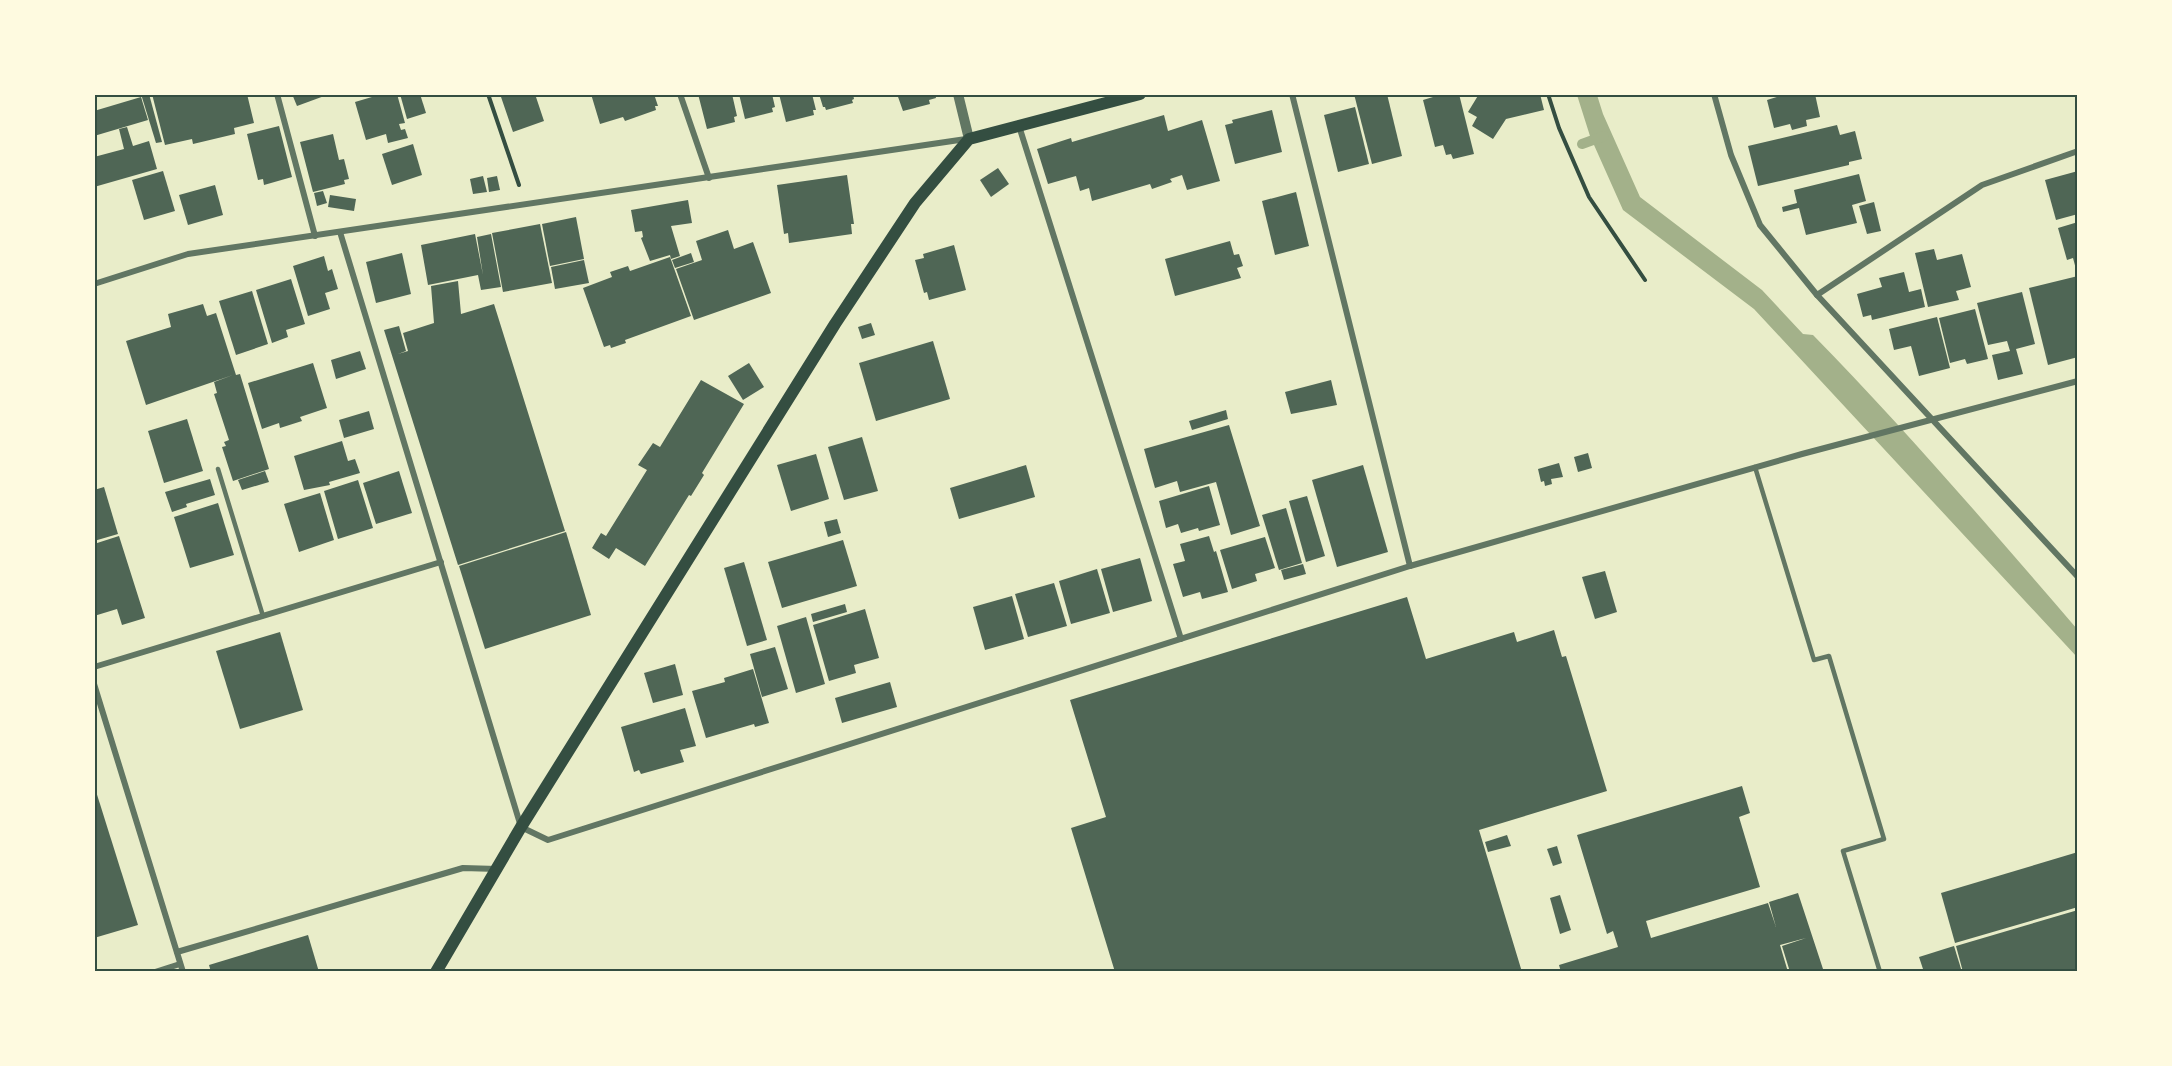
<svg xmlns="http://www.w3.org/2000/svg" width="2172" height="1066" font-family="'Work Sans',sans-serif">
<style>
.water{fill:#a3b18a}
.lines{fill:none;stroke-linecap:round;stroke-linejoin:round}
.stream{stroke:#a3b18a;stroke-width:10}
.building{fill:#4f6655}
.path{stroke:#344e41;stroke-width:4}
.service{stroke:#617663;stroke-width:4.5}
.minor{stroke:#617663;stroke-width:6}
.tertiary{stroke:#617663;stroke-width:10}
.secondary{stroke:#344e41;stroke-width:12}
.neatline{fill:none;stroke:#344e41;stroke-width:2}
</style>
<rect width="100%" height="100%" fill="#e9edc9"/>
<!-- water -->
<path class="water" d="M 1577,95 L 1597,95 L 1603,114 L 1640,197 L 1762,290 L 1803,334 L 1813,335 C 1905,429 1991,529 2077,629 L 2077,657 L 1754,309 L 1623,210 L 1590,136 Z"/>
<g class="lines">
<!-- stream -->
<polyline class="stream" points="1582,144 1604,136"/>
</g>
<!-- building -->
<g class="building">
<polygon points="141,94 149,94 162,142 156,143"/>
<polygon points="152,94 247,94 254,123 234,128 235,134 193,144 192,139 165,145"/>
<polygon points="292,94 327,94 327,95 297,106"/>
<polygon points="382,94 397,94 405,123 399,124 401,130 405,129 408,138 388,143 386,134 366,140 355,102"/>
<polygon points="400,94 420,94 426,113 407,119"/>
<polygon points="500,94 544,94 536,97 544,121 513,132"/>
<polygon points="591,94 654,94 658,106 655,106 656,110 625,121 623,117 600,124"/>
<polygon points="698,94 732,94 737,116 734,117 735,122 707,129"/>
<polygon points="739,94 772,94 775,107 772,108 773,112 745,119"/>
<polygon points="779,94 812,94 816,110 813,110 814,115 786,122"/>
<polygon points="819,94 853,94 854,99 852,100 853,103 826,110 825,107 823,107"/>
<polygon points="897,94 935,94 936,98 929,100 930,104 903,111"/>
<polygon points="1354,94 1387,94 1402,156 1372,164"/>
<polygon points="1443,94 1459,94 1474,154 1453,159 1451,154 1446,155 1443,145 1435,147 1423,100"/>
<polygon points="1479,94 1540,94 1544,110 1506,119 1493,139 1472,126 1477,117 1468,112"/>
<polygon points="1787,94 1815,94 1820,117 1806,120 1807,126 1792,130 1790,124 1774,128 1767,100"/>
<polygon points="141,97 148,120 94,136 94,111"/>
<polygon points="1355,107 1369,164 1338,172 1324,115"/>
<polygon points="1272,110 1282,152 1235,164 1225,125 1233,123 1232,120"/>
<polygon points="1164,115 1168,131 1202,120 1220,181 1187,190 1182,175 1170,179 1172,182 1152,189 1150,184 1092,201 1089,188 1080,191 1076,176 1048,184 1037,149 1071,138 1072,142"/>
<polygon points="1837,125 1840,135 1855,131 1862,159 1849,162 1849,165 1758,186 1748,146"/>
<polygon points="279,126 292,177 264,185 263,179 258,180 247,134"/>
<polygon points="127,127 133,146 149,141 157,169 94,187 94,157 124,149 119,129"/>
<polygon points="333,134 339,160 344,159 349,179 344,180 345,184 313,192 300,142"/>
<polygon points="413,144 422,175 392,185 382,154"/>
<polygon points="998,168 1009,184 991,197 980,180"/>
<polygon points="163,171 175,211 144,220 132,180"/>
<polygon points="2078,171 2078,214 2056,220 2045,180"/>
<polygon points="1859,174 1866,201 1852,205 1857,223 1806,235 1799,208 1783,212 1782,207 1797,203 1794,190"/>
<polygon points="847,175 854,224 851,224 852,234 789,243 788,233 784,234 777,185"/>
<polygon points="483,176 487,192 473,194 470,179"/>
<polygon points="497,176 500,190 489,192 487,178"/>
<polygon points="215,185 223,215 188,225 179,195"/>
<polygon points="323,191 327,203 317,206 314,193"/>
<polygon points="1296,192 1309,246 1275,255 1262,201"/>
<polygon points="330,195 356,199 354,211 328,207"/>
<polygon points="688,200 692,223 671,226 680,256 671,259 670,255 650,261 641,238 643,237 642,231 635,232 631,210"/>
<polygon points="1874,202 1881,231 1867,234 1859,206"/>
<polygon points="576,217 584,259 550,266 542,224"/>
<polygon points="2078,222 2078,272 2077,273 2073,258 2067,260 2058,228"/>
<polygon points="540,224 552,283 503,292 492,233"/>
<polygon points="728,230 734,249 753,242 771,293 694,320 676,269 702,260 696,241"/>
<polygon points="475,234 483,275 477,237 491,234 501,287 481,290 478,275 428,285 421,245"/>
<polygon points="1230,241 1234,255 1239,254 1243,266 1237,268 1241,278 1175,296 1165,259"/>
<polygon points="954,245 966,290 929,300 927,292 924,293 915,260 924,258 923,254"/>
<polygon points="1934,249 1937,260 1962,254 1971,287 1956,291 1959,300 1928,307 1915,253"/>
<polygon points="402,253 411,294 376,303 366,262"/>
<polygon points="691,253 694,262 675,268 672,260"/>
<polygon points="324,256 328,271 332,269 338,289 325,293 330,309 308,316 293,266"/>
<polygon points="670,257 691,316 625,340 626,343 611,348 610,345 604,347 583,288 612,277 610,272 628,266 630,271"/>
<polygon points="584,260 589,283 555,289 551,267"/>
<polygon points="1904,272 1909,292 1921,289 1925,307 1872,320 1871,315 1863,317 1857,294 1882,287 1879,278"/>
<polygon points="2078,276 2078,357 2048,365 2029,288"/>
<polygon points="291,279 305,324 286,330 288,337 272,343 256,290"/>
<polygon points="458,281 461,314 494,304 565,531 458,565 384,330 399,326 406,351 398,354 408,351 403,333 434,323 431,286"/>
<polygon points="252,291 268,344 236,355 219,301"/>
<polygon points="2022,292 2035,344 2016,349 2023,374 1998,380 1992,355 2010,351 2007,341 1988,345 1977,303"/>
<polygon points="203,304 207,316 216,313 236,375 240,374 269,469 233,481 222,447 226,446 224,442 229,440 214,394 217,393 214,382 233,375 146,405 126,341 171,327 168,314"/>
<polygon points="1975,309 1988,359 1967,364 1965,359 1950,363 1939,318"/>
<polygon points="1937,317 1950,368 1919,376 1911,346 1894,350 1889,329"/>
<polygon points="871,323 875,335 862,339 858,327"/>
<polygon points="933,341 950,399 876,421 859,363"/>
<polygon points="360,351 366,369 336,379 331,360"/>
<polygon points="313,363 327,408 300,417 302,421 280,428 279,423 262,429 248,383"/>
<polygon points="749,363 764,387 743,400 728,376"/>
<polygon points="701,380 744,404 702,473 704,475 691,496 689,495 645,566 616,548 609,559 592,548 601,533 606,536 647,470 638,465 653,443 660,447"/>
<polygon points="1331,380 1337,405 1291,414 1285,392"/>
<polygon points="1226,410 1228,419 1192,430 1189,421"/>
<polygon points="369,411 374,429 344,438 339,420"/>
<polygon points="187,419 203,471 164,483 148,431"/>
<polygon points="1229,425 1260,526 1231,535 1216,482 1180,492 1177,481 1155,488 1144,449"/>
<polygon points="862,437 878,491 844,500 828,447"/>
<polygon points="342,441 348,461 355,459 360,473 329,482 330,485 304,490 294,456"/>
<polygon points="1588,453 1592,468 1578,472 1574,457"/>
<polygon points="816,454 829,499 791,511 777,465"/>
<polygon points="1559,463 1563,477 1551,479 1552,484 1545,486 1544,481 1541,482 1538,469"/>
<polygon points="1026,465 1035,497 959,519 950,488"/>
<polygon points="1363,465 1388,552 1337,567 1312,480"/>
<polygon points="265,471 269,482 242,490 238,480"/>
<polygon points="399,471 412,513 376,524 363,483"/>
<polygon points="210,479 215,495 186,504 187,507 172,512 165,492"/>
<polygon points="358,480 373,528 338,539 324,491"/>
<polygon points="1209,486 1220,525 1199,531 1198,528 1181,533 1178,524 1166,528 1159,501"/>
<polygon points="104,487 118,534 94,541 94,490"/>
<polygon points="320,493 334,540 299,552 284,504"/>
<polygon points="1307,496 1325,556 1306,562 1289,501"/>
<polygon points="218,503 234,555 190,568 174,517"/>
<polygon points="1286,508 1302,563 1279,570 1262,515"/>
<polygon points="837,519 841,533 828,537 824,522"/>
<polygon points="566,532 591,615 485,649 459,566"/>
<polygon points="119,536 145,618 122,625 117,609 94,616 94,544"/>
<polygon points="1209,536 1214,552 1216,551 1228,592 1202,599 1200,592 1183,597 1173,564 1185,561 1180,544"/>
<polygon points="1265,537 1275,568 1255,574 1257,581 1232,589 1220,550"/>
<polygon points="843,540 857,586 782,608 768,562"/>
<polygon points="1140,558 1152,601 1113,612 1101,569"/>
<polygon points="744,562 767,640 747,646 724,568"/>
<polygon points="1303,564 1306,574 1284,580 1281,570"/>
<polygon points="1097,569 1110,613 1071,624 1059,581"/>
<polygon points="1605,571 1617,612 1595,619 1582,577"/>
<polygon points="1054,583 1067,626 1028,637 1015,594"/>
<polygon points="1012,596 1024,639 985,650 973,607"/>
<polygon points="1407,597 1426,659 1514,632 1517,642 1554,630 1562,657 1566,656 1607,791 1479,830 1522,972 1115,972 1071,828 1106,817 1070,700"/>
<polygon points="845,604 847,612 813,622 811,614"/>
<polygon points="865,609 879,658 854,665 856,673 829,681 813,625"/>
<polygon points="806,617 825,684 796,693 777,626"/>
<polygon points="280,632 303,710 240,729 216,651"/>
<polygon points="775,647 788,689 762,697 750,654"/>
<polygon points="675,664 683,695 653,703 644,673"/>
<polygon points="753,669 769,723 755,727 754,724 706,738 692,691 725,682 724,678"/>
<polygon points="890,682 897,707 842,723 835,698"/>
<polygon points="685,708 696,746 680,750 684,762 641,774 639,770 634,772 621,727"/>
<polygon points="94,785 138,925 94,938"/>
<polygon points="1742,786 1750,813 1739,817 1760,887 1646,921 1651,938 1768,903 1776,927 1769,902 1798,893 1824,972 1790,972 1782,946 1806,938 1780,945 1788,972 1561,972 1559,965 1618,947 1613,931 1607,934 1577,835"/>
<polygon points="1507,835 1511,846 1488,852 1485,842"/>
<polygon points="1557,846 1562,863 1553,866 1547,849"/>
<polygon points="2078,852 2078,907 1955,943 1941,893"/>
<polygon points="1560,895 1571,930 1560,934 1550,898"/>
<polygon points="2078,910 2078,972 1963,972 1956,946"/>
<polygon points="308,935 319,972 211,972 209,965"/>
<polygon points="1954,946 1962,972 1924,972 1919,957"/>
</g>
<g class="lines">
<!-- path -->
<g class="path">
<polyline points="488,94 519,185"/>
<polyline points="1548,94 1559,128 1589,197 1645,280"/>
</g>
<!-- service -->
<g class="service">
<polyline points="1755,467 1814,660 1829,656 1884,839 1843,851 1880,972"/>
<polyline points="218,469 263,616"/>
</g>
<!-- minor -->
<g class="minor">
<polyline points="277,94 315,236"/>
<polyline points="680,94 709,178"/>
<polyline points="1292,94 1410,566"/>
<polyline points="1714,94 1731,155 1760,225 1817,295 1982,185 2078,151"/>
<polyline points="1019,126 1181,639"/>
<polyline points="340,232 521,827 548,840 1410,566 1802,454 2078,381"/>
<polyline points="94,284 188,254 966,139"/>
<polyline points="1817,295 2078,577"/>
<polyline points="94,667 441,562"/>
<polyline points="94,684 183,972"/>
<polyline points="177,952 463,868 497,869"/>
<polyline points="155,972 180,964"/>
</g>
<!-- tertiary -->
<polyline class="tertiary" points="958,94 969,139"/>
<!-- secondary -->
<polyline class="secondary" points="436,972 521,827 835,324 915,203 969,139 1140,94"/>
</g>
<!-- border -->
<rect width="2172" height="1066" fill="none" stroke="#fefae0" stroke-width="192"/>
<rect x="96" y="96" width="1980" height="874" class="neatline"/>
</svg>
